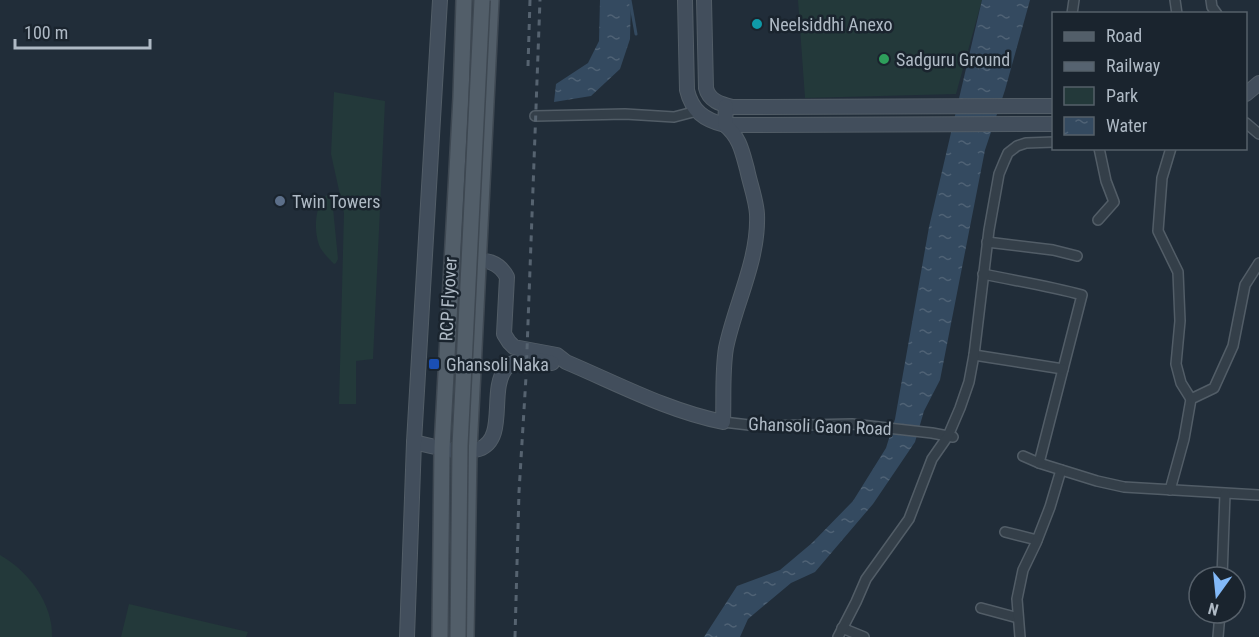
<svg xmlns="http://www.w3.org/2000/svg" width="1259" height="637" font-family="'Roboto Condensed',sans-serif">
<style>
.green{fill:#23393a}
.water{fill:url(#water-ripples)}
.lines{fill:none;stroke-linecap:round;stroke-linejoin:round}
.stream{stroke:#344a60;stroke-width:3}
.street-casing{stroke:#525d67;stroke-width:12}
.secondary-casing{stroke:#525d67;stroke-width:16}
.primary-casing{stroke:#3e4852;stroke-width:18}
.street{stroke:#343f49;stroke-width:9}
.secondary{stroke:#424e5c;stroke-width:14}
.primary{stroke:#525e69;stroke-width:15}
.rail{stroke:#566370;stroke-width:3;stroke-dasharray:6 6;stroke-linecap:butt}
.primary-bridge-casing{stroke:#3e4852;stroke-width:18;stroke-linecap:butt}
.primary-bridge{stroke:#525e69;stroke-width:15}
.culture-dot{fill:#0f9aa8;stroke:#1a242e;stroke-width:2}
.leisure-dot{fill:#2e9e5b;stroke:#1a242e;stroke-width:2}
.service-dot{fill:#5c6f8a;stroke:#1a242e;stroke-width:2}
.transit-dot{fill:#1a4fb4;stroke:#1a242e;stroke-width:2}
.labels{text-anchor:middle;dominant-baseline:central;stroke-width:5;stroke-linejoin:round;paint-order:stroke}
.poi-label{font-size:18px;fill:#afbac5;stroke:#1a242e;text-anchor:start}
.street-label{font-size:18px;fill:#afbac5;stroke:#1a242e}
</style>
<defs>
<pattern id="water-ripples" width="26" height="14" patternUnits="userSpaceOnUse" patternTransform="scale(1.5)"><rect width="26" height="14" fill="#344a60"/><path d="M2 4q2-2 4 0t4 0M15 11q2-2 4 0t4 0" fill="none" stroke="#4f6275"/></pattern>
</defs>
<rect width="100%" height="100%" fill="#212d39"/>
<!-- green -->
<g class="green">
<polygon points="798,0 982,0 956,94 805,98"/>
<polygon points="334,92 385,101 373,359 356,361 356,404 339,404 344,213 331,154"/>
<path d="M 327,195 L 330,196 L 332,198 L 338,259 L 336,263 L 334,264 C 328,258 322,252 319,245 C 314,231 314,205 327,195 Z"/>
<path d="M 0,555 C 28,571 53,603 52,637 L 0,637 Z"/>
<polygon points="129,604 248,632 246,637 121,637"/>
</g>
<!-- water -->
<g class="water">
<polygon points="600,0 631,0 630,39 620,69 591,96 554,102 556,84 588,63 599,41"/>
<polygon points="982,0 1030,0 1005,90 985,150 940,380 924,411 915,442 873,504 815,572 791,583 748,619 740,637 704,637 737,586 780,570 812,543 853,501 886,448 895,419 929,227"/>
</g>
<g class="lines">
<!-- stream -->
<polyline class="stream" points="630,0 636,34"/>
<defs>
<g id="street">
<polyline points="1175,0 1177,14"/>
<polyline points="1211,0 1212,7 1217,14"/>
<polyline points="1072,14 1074,0"/>
<polyline points="535,116 625,114 674,117 697,111"/>
<polyline points="1246,123 1259,134"/>
<polyline points="1171,148 1162,178 1158,231 1178,272 1180,321 1176,364 1181,383 1191,399"/>
<polyline points="1098,220 1114,202 1106,181 1099,148"/>
<polyline points="987,242 1053,250 1077,256"/>
<path d="M 983,274 C 1016,281 1050,286 1082,295 L 1039,463"/>
<polyline points="974,355 1063,369"/>
<polyline points="723,422 758,426 852,424 932,433 953,437"/>
<polyline points="1023,456 1039,463 1097,481 1124,487 1259,495"/>
<polyline points="1170,490 1184,439 1191,399 1214,388 1233,346 1245,285 1259,263"/>
<polyline points="1005,532 1037,540"/>
<polyline points="1222,577 1225,494"/>
<polyline points="981,608 1018,618"/>
<polyline points="842,628 864,637"/>
<polyline points="838,637 856,602 866,579 909,519 932,459 948,436 960,408 969,382 974,355 989,230 999,174 1004,162 1008,153 1017,146 1026,143 1054,142"/>
<polyline points="1020,637 1017,599 1023,570 1036,543 1050,507 1061,470"/>
<polyline points="1218,637 1220,613"/>
</g>
<g id="secondary">
<path d="M 685,0 L 687,90 C 692,111 704,120 725,125 L 1054,124"/>
<path d="M 704,0 L 706,88 C 709,101 721,104 732,107 L 1054,106"/>
<polyline points="1246,94 1259,83"/>
<path d="M 467,259 C 484,260 498,260 507,277 L 504,334 L 509,342 L 514,347 L 557,355 L 566,362 C 618,384 668,411 723,422 C 724,398 722,373 726,348 C 735,304 759,260 757,214 C 756,199 750,184 747,169 C 742,151 740,138 725,125 L 726,106"/>
<path d="M 414,442 C 432,446 461,455 479,449 C 520,435 464,341 552,363"/>
<polyline points="407,637 414,442 440,0"/>
</g>
<g id="primary">
<polyline points="440,637 442,448 461,97 464,0"/>
<polyline points="466,637 469,451 491,0"/>
</g>
</defs>
<!-- street casing -->
<use href="#street" class="street-casing"/>
<!-- secondary casing -->
<use href="#secondary" class="secondary-casing"/>
<!-- primary casing -->
<use href="#primary" class="primary-casing"/>
<!-- street -->
<use href="#street" class="street"/>
<!-- secondary -->
<use href="#secondary" class="secondary"/>
<!-- primary -->
<use href="#primary" class="primary"/>
<!-- rail -->
<g class="rail">
<polyline points="528,66 530,0"/>
<polyline points="515,637 519,492 526,377 540,0"/>
</g>
<defs>
<polyline id="primary-bridge" points="458,637 460,446 482,0"/>
</defs>
<!-- primary-bridge casing -->
<use href="#primary-bridge" class="primary-bridge-casing"/>
<!-- primary-bridge -->
<use href="#primary-bridge" class="primary-bridge"/>
</g>
<!-- markers -->
<circle class="culture-dot" cx="757" cy="24" r="6"/>
<circle class="leisure-dot" cx="884" cy="59" r="6"/>
<circle class="service-dot" cx="280" cy="201" r="6"/>
<rect class="transit-dot" x="428" y="358" width="12" height="12" rx="3"/>
<g class="labels">
<!-- poi labels -->
<g class="poi-label">
<text x="769" y="24">Neelsiddhi Anexo</text>
<text x="896" y="59">Sadguru Ground</text>
<text x="292" y="201">Twin Towers</text>
<text x="446" y="364">Ghansoli Naka</text>
</g>
<!-- street labels -->
<g class="street-label">
<text transform="translate(448 299) rotate(-87)">RCP Flyover</text>
<text transform="translate(820 426) rotate(2)">Ghansoli Gaon Road</text>
</g>
</g>
<!-- legend -->
<rect x="1052" y="12" width="195" height="138" fill="#1a242e" stroke="#56606a" stroke-width="1.5"/>
<rect x="1064" y="32" width="30" height="9" fill="#525e69" stroke="#56606a" stroke-width="1.5"/>
<text x="1106" y="42" font-size="18" fill="#afbac5">Road</text>
<rect x="1064" y="62" width="30" height="9" fill="#566370" stroke="#56606a" stroke-width="1.5"/>
<text x="1106" y="72" font-size="18" fill="#afbac5">Railway</text>
<rect x="1064" y="87" width="30" height="18" fill="#23393a" stroke="#56606a" stroke-width="1.5"/>
<text x="1106" y="102" font-size="18" fill="#afbac5">Park</text>
<rect x="1064" y="117" width="30" height="18" fill="url(#water-ripples)" stroke="#56606a" stroke-width="1.5"/>
<text x="1106" y="132" font-size="18" fill="#afbac5">Water</text>
<!-- north arrow -->
<g transform="translate(1217 595) rotate(195)"><circle r="28" fill="#1a242e" stroke="#56606a" stroke-width="1.5"/>
<path d="M0-4.5L10 22L0 15L-10 22Z" fill="#82b9f8"/>
<text y="-9" font-size="16" font-weight="bold" text-anchor="middle" fill="#afbac5">N</text>
</g>
<!-- scale -->
<path d="M15 39v9h135v-9" fill="none" stroke="#afbac5" stroke-width="3"/>
<text x="24" y="39" font-size="18" fill="#afbac5" stroke="#1a242e" stroke-width="4.5" paint-order="stroke">100 m</text>
</svg>
